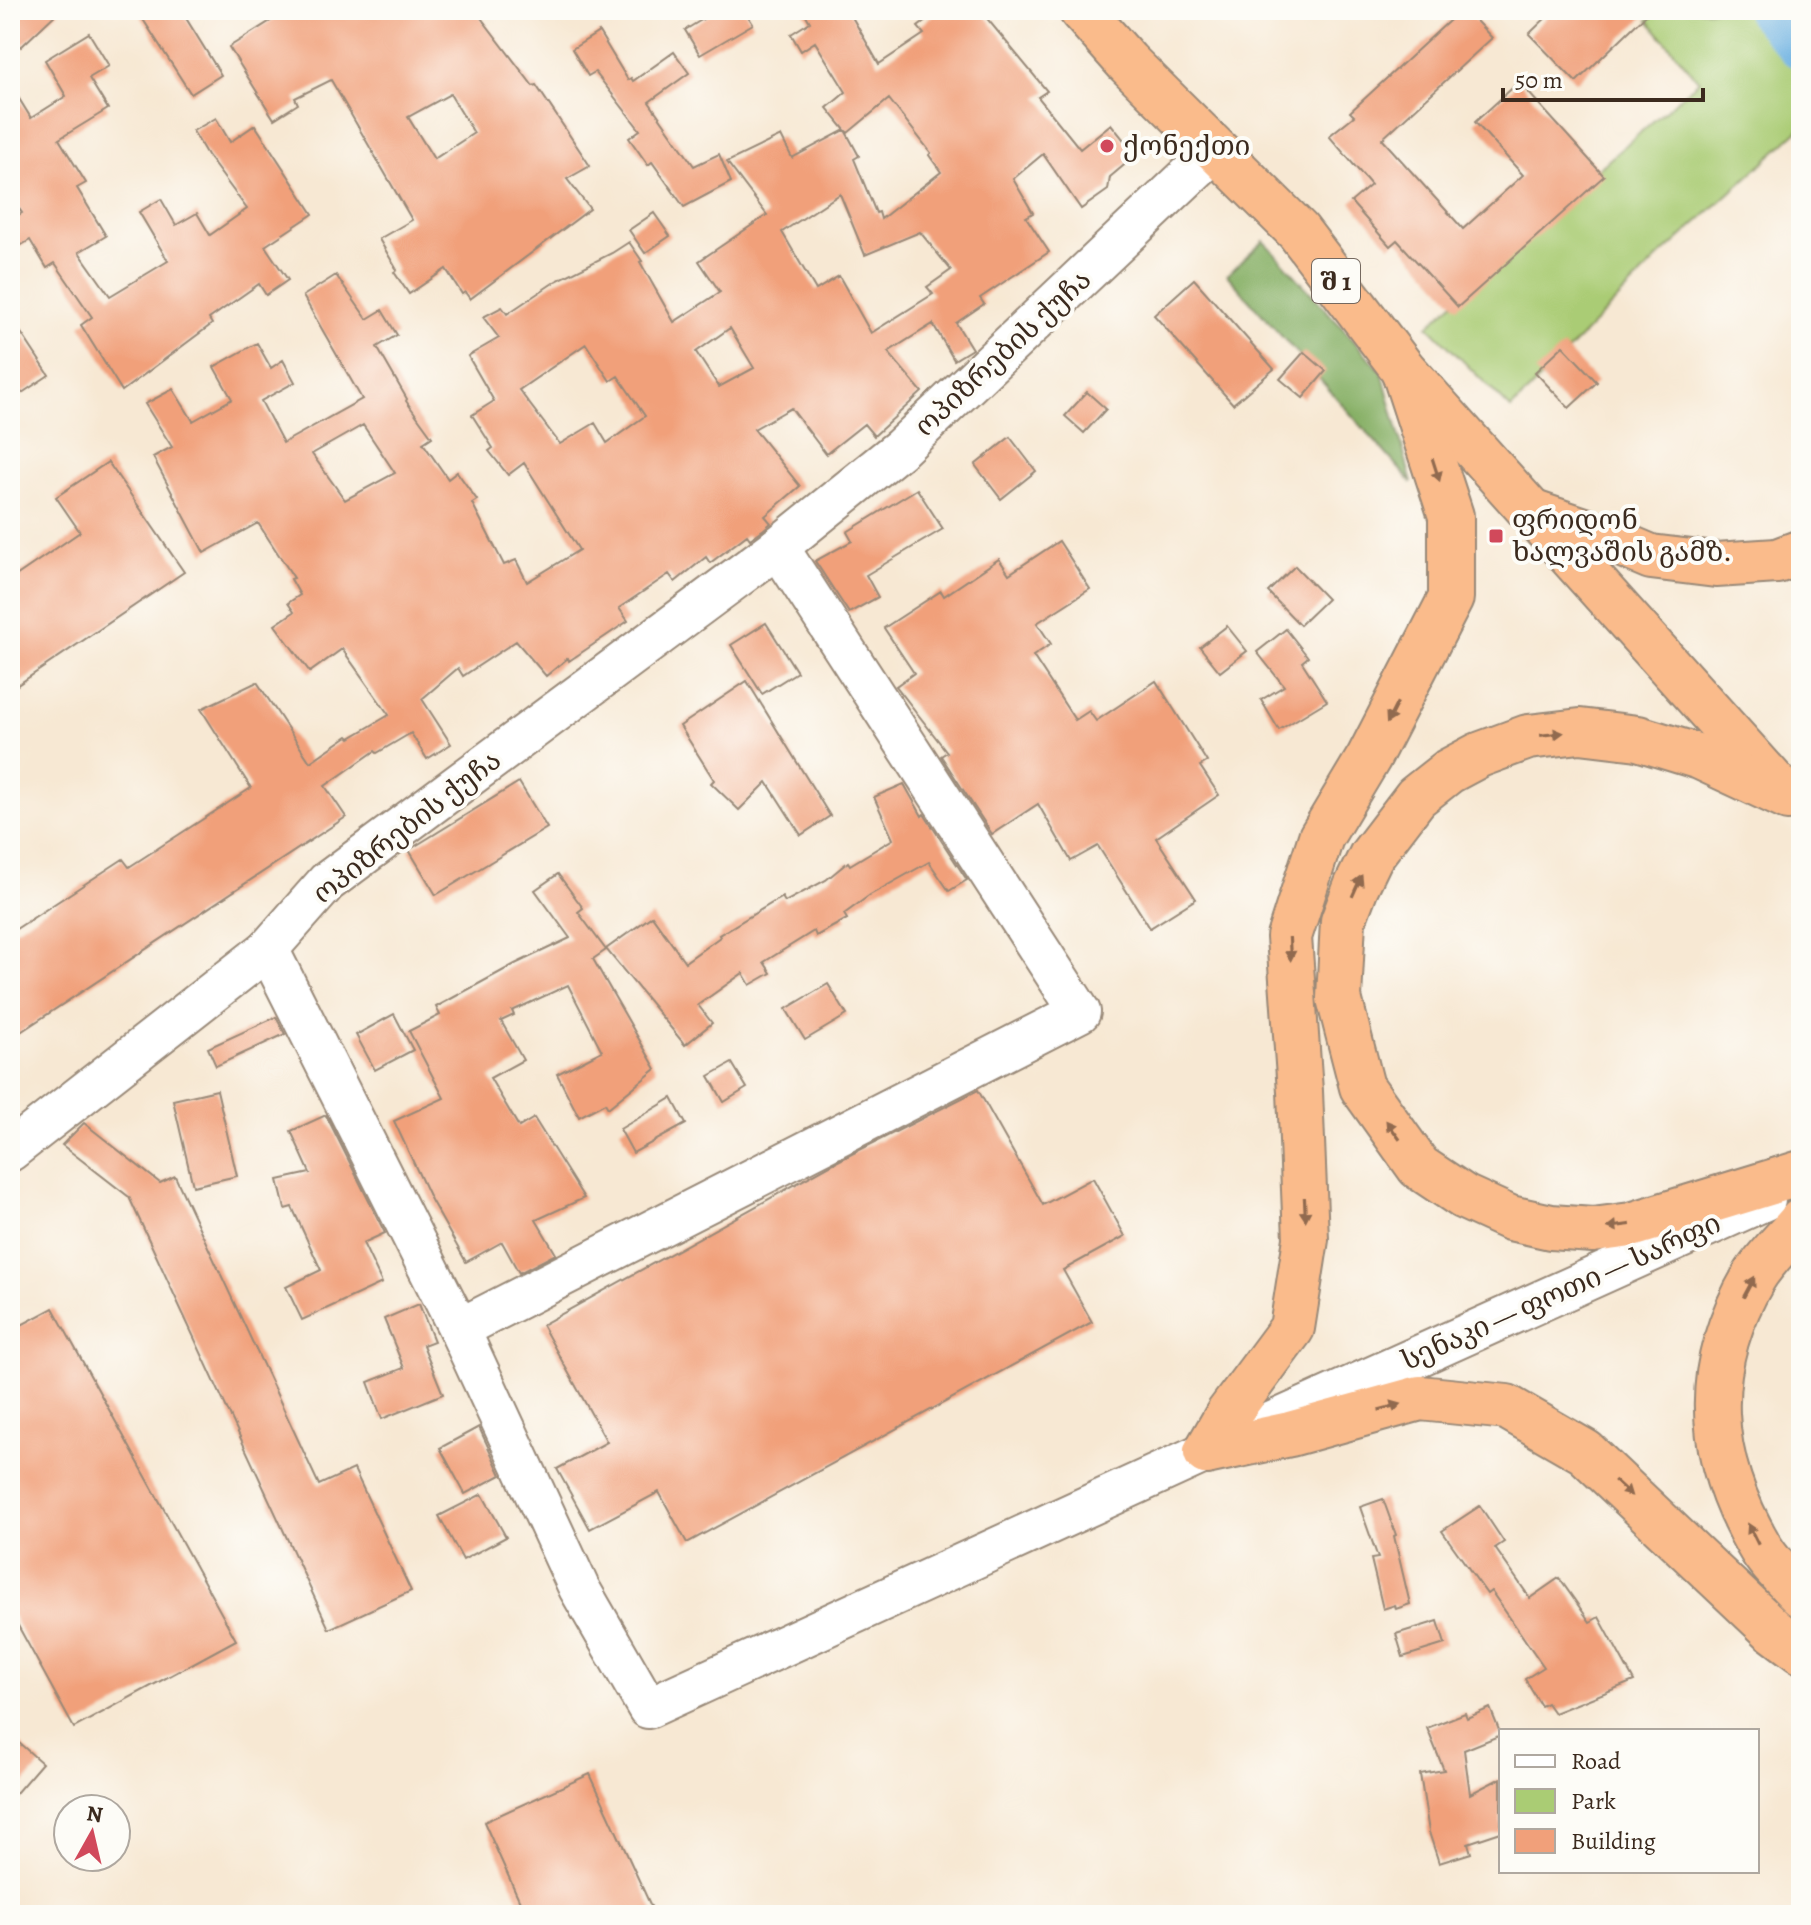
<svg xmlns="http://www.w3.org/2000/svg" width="1811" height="1925" font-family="Alegreya,'Noto Serif Georgian',serif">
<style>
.green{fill:#aacc74;stroke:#727b49;stroke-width:2}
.forest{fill:#87b066;stroke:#616d42;stroke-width:2}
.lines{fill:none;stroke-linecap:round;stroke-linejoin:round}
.river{stroke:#6bb0e1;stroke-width:48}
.building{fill:#f1a07a;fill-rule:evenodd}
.minor-casing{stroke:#998978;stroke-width:44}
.highway-casing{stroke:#998978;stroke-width:48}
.minor{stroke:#fff;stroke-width:40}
.highway{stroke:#fabb8b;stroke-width:44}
.oneway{fill:#916b4f}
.poi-dot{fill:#d1495b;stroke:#fdfcf7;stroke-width:3}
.labels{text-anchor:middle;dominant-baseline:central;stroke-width:8;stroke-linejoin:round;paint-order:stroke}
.shield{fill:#fdfcf7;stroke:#75695f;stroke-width:2}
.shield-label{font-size:26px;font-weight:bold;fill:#3b2a1e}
.poi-label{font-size:28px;fill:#3b2a1e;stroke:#fdfcf7;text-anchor:start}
.street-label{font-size:28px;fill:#3b2a1e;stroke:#fdfcf7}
</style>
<rect width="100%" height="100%" fill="#fdfcf7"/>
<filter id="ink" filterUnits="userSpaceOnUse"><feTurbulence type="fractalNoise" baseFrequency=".0125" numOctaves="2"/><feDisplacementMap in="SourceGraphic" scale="16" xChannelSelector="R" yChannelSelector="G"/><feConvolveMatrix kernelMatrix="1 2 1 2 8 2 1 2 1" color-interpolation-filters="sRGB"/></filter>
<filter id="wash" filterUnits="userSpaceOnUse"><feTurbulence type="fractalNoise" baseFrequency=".006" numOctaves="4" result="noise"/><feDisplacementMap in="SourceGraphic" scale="32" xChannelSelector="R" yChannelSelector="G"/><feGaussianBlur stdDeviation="1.8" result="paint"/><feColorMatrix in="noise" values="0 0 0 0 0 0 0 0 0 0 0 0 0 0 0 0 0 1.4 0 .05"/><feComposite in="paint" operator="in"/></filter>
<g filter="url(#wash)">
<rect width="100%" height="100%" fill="#f7e8d3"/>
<!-- green -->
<polygon class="green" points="1659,10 1762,10 1801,60 1801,128 1657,259 1511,409 1428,326 1587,179 1699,81 1648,20"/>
<!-- forest -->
<polygon class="forest" points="1264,241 1382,372 1412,483 1227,275"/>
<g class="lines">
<!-- river -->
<polyline class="river" points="1770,10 1801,45"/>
</g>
<g id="blocks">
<!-- building -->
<g class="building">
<polygon points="10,10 60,10 21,47 10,34"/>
<polygon points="137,10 192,10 184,15 221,75 191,94"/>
<path d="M 288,10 L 475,10 L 533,86 L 536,85 L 590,166 L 567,179 L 590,209 L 470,299 L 465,292 L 462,294 L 446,269 L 409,294 L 394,272 L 397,270 L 379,239 L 412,220 L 331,80 L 295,98 L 298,104 L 274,119 L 229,47 ZM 450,94 L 474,133 L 434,159 L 408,117 Z"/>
<polygon points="718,10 744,10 753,24 700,55 685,30"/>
<path d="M 803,10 L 848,10 L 879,64 L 924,34 L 918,27 L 940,10 L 980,10 L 1047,91 L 1038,97 L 1080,149 L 1111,124 L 1136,155 L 1110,177 L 1108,190 L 1081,209 L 1043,154 L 1013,179 L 1033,213 L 1026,217 L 1049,252 L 980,298 L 984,304 L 956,323 L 972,349 L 954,360 L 933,324 L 888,352 L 922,392 L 874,436 L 864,424 L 826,454 L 791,408 L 754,429 L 800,486 L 765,516 L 771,523 L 764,529 L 750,539 L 747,535 L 710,563 L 706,557 L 675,582 L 669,574 L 619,608 L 628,621 L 569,661 L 568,658 L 546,676 L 516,641 L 463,676 L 458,668 L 422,699 L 451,744 L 427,759 L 411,733 L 377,753 L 375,751 L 325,786 L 346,817 L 10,1039 L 10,933 L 123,859 L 129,867 L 251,788 L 201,709 L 257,682 L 310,762 L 348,736 L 350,738 L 389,715 L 342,649 L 310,672 L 275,625 L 294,612 L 288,603 L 300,595 L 291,579 L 294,578 L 258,523 L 204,553 L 153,457 L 172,447 L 145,404 L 173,389 L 193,421 L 232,399 L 214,367 L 257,343 L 271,368 L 283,360 L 295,382 L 261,401 L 283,443 L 362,399 L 303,296 L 336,275 L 367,319 L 382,310 L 397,335 L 377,347 L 407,399 L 406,401 L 432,437 L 423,443 L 448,479 L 457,472 L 477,500 L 472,503 L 504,565 L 516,560 L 527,582 L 579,550 L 524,463 L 508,475 L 489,451 L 493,448 L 472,415 L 494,401 L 468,356 L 499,338 L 483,317 L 502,307 L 507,314 L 556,281 L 612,253 L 629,242 L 642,261 L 640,262 L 674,322 L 720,292 L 699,261 L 767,215 L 727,162 L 781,136 L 792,158 L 845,130 L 827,108 L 846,92 L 815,42 L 801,51 L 791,34 L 810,22 ZM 889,99 L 931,153 L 929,155 L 941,172 L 881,219 L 879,212 L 876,213 L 854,159 L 859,156 L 845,130 L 848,133 ZM 840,194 L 865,255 L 920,232 L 951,270 L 927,287 L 933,294 L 871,333 L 839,276 L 816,290 L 782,232 ZM 730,328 L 754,368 L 719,387 L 696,352 ZM 586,344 L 610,381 L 618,376 L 645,416 L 607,443 L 595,423 L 560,444 L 519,390 ZM 363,425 L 395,473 L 345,500 L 312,454 Z"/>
<polygon points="1461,10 1466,10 1492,38 1382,139 1463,229 1523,175 1475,122 1519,82 1604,176 1458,307 1397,240 1390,246 1351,202 1371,185 1329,136 1354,116 1350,112"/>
<polygon points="1554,10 1651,10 1576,82 1529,34"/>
<polygon points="599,32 628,80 631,78 633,81 674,52 689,73 649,102 694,166 719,154 731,182 684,207 652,162 648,165 629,138 640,130 595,72 588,76 572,49"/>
<polygon points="89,33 109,66 89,78 108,109 59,139 86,183 77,188 106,236 79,252 110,296 168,261 139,212 161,199 176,225 197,213 210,235 247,209 207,155 193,131 216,118 230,142 255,125 313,214 265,246 288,280 266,295 259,284 209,319 212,324 122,391 81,325 92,317 55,263 47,268 30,240 10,252 10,220 22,213 10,195 10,84 31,118 66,96 45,60"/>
<polygon points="654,213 670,236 645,253 629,230"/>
<polygon points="1194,279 1274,369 1233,404 1154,315"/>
<polygon points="10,316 49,375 10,401"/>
<polygon points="1563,346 1597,382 1569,408 1535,372"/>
<polygon points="1304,352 1326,371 1303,398 1280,379"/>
<polygon points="1087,392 1106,409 1084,433 1065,416"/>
<polygon points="1010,437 1036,471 1001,499 975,465"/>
<polygon points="108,462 184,572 10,690 10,580 80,532 56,497"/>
<polygon points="917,489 943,529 866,575 878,597 849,613 815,561 852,541 847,532"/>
<polygon points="1059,541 1090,589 1037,623 1051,644 1033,656 1075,720 1089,711 1096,721 1156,681 1207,762 1200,766 1219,795 1156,838 1196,899 1150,928 1098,846 1071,861 1038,804 992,834 941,756 947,752 896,686 914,673 884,628 941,591 944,596 999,559 1009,574"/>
<polygon points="1295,566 1327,599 1300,625 1268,592"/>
<polygon points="766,623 797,672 762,694 731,645"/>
<polygon points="1227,626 1247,651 1220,672 1200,647"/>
<polygon points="1286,629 1308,657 1302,662 1327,701 1279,730 1261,700 1284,686 1257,652"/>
<polygon points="747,681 830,816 801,835 767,782 739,810 711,783 714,780 680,726"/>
<polygon points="519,782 547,828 436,895 409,850"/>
<polygon points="904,784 922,816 924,814 967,880 949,891 929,862 870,895 844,914 847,919 816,936 814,931 764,962 771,973 750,985 743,973 698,1005 712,1023 685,1045 606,949 652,916 685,962 720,937 719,935 782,897 785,902 826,880 848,862 850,865 893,839 874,797"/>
<polygon points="558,874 583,908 578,912 606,950 593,959 656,1069 608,1108 605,1103 579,1117 557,1074 602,1051 568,985 512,1011 514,1015 501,1021 523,1060 490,1078 519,1127 534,1118 584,1198 536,1220 556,1254 519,1273 502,1242 466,1262 431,1200 394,1121 444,1098 409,1031 440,1015 436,1007 515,964 570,938 535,890"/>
<polygon points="828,984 847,1015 805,1040 786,1009"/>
<polygon points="394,1014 413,1050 375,1070 356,1035"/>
<polygon points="276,1017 285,1034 216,1066 208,1048"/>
<polygon points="732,1063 747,1088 724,1102 709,1076"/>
<polygon points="217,1090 237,1176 193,1186 173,1100"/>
<polygon points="978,1090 1043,1205 1093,1178 1125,1236 1063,1270 1092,1322 687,1543 659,1492 590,1529 557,1469 607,1442 542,1325 834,1163"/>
<polygon points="672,1098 686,1124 633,1153 620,1129"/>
<polygon points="326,1115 385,1233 363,1243 382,1283 302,1320 286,1287 321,1270 292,1207 285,1209 278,1180 310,1173 291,1131"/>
<polygon points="84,1123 160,1183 175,1176 319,1485 354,1469 411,1591 329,1629 129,1197 62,1145"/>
<polygon points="419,1304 434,1341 423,1345 443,1394 382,1419 368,1382 404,1368 384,1319"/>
<polygon points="53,1308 236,1640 74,1728 10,1611 10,1331"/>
<polygon points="479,1427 501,1475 465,1494 440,1448"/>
<polygon points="482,1494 506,1537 463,1560 439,1516"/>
<polygon points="1383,1499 1396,1535 1394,1536 1410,1604 1396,1609 1395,1605 1383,1609 1371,1559 1378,1558 1360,1507"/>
<polygon points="1480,1506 1504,1542 1495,1548 1530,1598 1559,1578 1590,1622 1599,1617 1634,1681 1554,1713 1547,1703 1541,1706 1525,1679 1544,1667 1491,1591 1487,1594 1442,1531"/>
<polygon points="1438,1621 1445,1644 1403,1657 1396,1634"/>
<polygon points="1490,1708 1501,1735 1464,1750 1470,1794 1501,1778 1501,1832 1468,1843 1471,1853 1439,1863 1429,1832 1420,1774 1444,1770 1427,1728 1465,1713 1467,1718"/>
<polygon points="10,1735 42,1763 10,1800"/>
<polygon points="590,1774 655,1915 526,1915 484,1822"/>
</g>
</g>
</g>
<g filter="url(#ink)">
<use href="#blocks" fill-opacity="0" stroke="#998978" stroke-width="2"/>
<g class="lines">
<defs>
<g id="minor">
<polyline points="268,949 459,1329 579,1588 648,1708 1206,1452 1765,1200"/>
<polyline points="10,1151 268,949 327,882 778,547 901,448 1217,149"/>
<polyline points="459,1329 1080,1012 778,547"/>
</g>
<g id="highway">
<polyline points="1081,10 1127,62 1298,231 1403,369 1775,784"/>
<polyline points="1534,513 1599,535 1651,557 1716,565 1777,561 1801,552"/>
<polyline points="1788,798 1700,757 1638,738 1580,731 1528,737 1479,755 1449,771 1416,797 1371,856 1356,887 1343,921 1339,998 1362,1087 1419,1167 1464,1197 1510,1218 1551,1227 1593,1230 1631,1225 1801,1173"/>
<path d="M 1801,1221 C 1786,1239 1766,1257 1754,1277 C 1700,1369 1707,1459 1761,1549 C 1771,1566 1788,1581 1801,1595"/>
<polyline points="1206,1452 1228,1414 1292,1328 1306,1239 1300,1091 1289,937 1321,837 1369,757 1451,598 1451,516 1403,369"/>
<polyline points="1206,1452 1290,1434 1420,1398 1507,1407 1585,1452 1773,1630 1801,1651"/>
</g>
</defs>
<!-- minor casing -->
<use href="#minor" class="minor-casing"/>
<!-- highway casing -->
<use href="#highway" class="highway-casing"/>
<!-- minor -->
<use href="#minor" class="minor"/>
<!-- highway -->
<use href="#highway" class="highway"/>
</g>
<!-- one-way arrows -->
<defs><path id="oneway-solid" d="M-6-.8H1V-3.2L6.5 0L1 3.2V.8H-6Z" transform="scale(2)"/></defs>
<g class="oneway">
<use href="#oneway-solid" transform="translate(1436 470) rotate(72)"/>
<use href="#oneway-solid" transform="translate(1392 713) rotate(117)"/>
<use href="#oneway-solid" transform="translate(1552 734) rotate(-7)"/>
<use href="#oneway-solid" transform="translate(1357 886) rotate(-66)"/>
<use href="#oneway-solid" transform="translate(1290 949) rotate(87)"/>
<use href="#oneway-solid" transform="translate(1393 1130) rotate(-126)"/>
<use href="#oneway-solid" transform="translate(1305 1209) rotate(87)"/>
<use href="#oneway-solid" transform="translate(1619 1226) rotate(172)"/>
<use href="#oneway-solid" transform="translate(1749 1287) rotate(-62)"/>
<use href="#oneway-solid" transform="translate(1390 1407) rotate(-15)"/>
<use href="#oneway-solid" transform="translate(1623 1488) rotate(43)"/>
<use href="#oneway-solid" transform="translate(1753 1534) rotate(-116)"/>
</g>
</g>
<!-- markers -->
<g class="poi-dot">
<circle cx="1107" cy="146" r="8"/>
<rect x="1488" y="528" width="16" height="16" rx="4"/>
</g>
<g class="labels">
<!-- shield labels -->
<rect class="shield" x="1312" y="259" width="48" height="44" rx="6"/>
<g class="shield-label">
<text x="1336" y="281">შ 1</text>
</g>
<!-- poi labels -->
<g class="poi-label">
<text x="1123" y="146">ქონექთი</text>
<text x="1512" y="520">ფრიდონ<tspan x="1512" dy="32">ხალვაშის გამზ.</tspan></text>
</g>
<!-- street labels -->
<g class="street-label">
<text transform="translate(1003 353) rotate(-43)">ოპიზრების ქუჩა</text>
<text transform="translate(407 827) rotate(-38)">ოპიზრების ქუჩა</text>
<text transform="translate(1561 1292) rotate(-24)">სენაკი — ფოთი — სარფი</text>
</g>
</g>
<!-- margin -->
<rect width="1811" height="1925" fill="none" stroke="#fdfcf7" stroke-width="40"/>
<!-- legend -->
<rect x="1499" y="1729" width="260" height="144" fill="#fdfcf7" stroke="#afa8a0" stroke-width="2"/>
<rect x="1515" y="1755" width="40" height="12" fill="#ffffff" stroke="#afa8a0" stroke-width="2"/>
<text x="1571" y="1769" font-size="24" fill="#3b2a1e">Road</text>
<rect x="1515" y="1789" width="40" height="24" fill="#aacc74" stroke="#afa8a0" stroke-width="2"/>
<text x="1571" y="1809" font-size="24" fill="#3b2a1e">Park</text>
<rect x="1515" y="1829" width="40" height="24" fill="#f1a07a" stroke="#afa8a0" stroke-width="2"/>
<text x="1571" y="1849" font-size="24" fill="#3b2a1e">Building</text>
<!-- north arrow -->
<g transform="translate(92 1833) rotate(8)"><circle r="38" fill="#fdfcf7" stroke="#afa8a0" stroke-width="2"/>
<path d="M0-6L14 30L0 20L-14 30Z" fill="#d1495b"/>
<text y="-12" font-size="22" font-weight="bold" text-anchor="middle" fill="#3b2a1e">N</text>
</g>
<!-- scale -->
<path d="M1503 88v12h200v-12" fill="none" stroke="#3b2a1e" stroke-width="4"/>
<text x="1515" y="88" font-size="24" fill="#3b2a1e" stroke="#fdfcf7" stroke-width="6" paint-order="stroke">50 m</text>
</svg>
